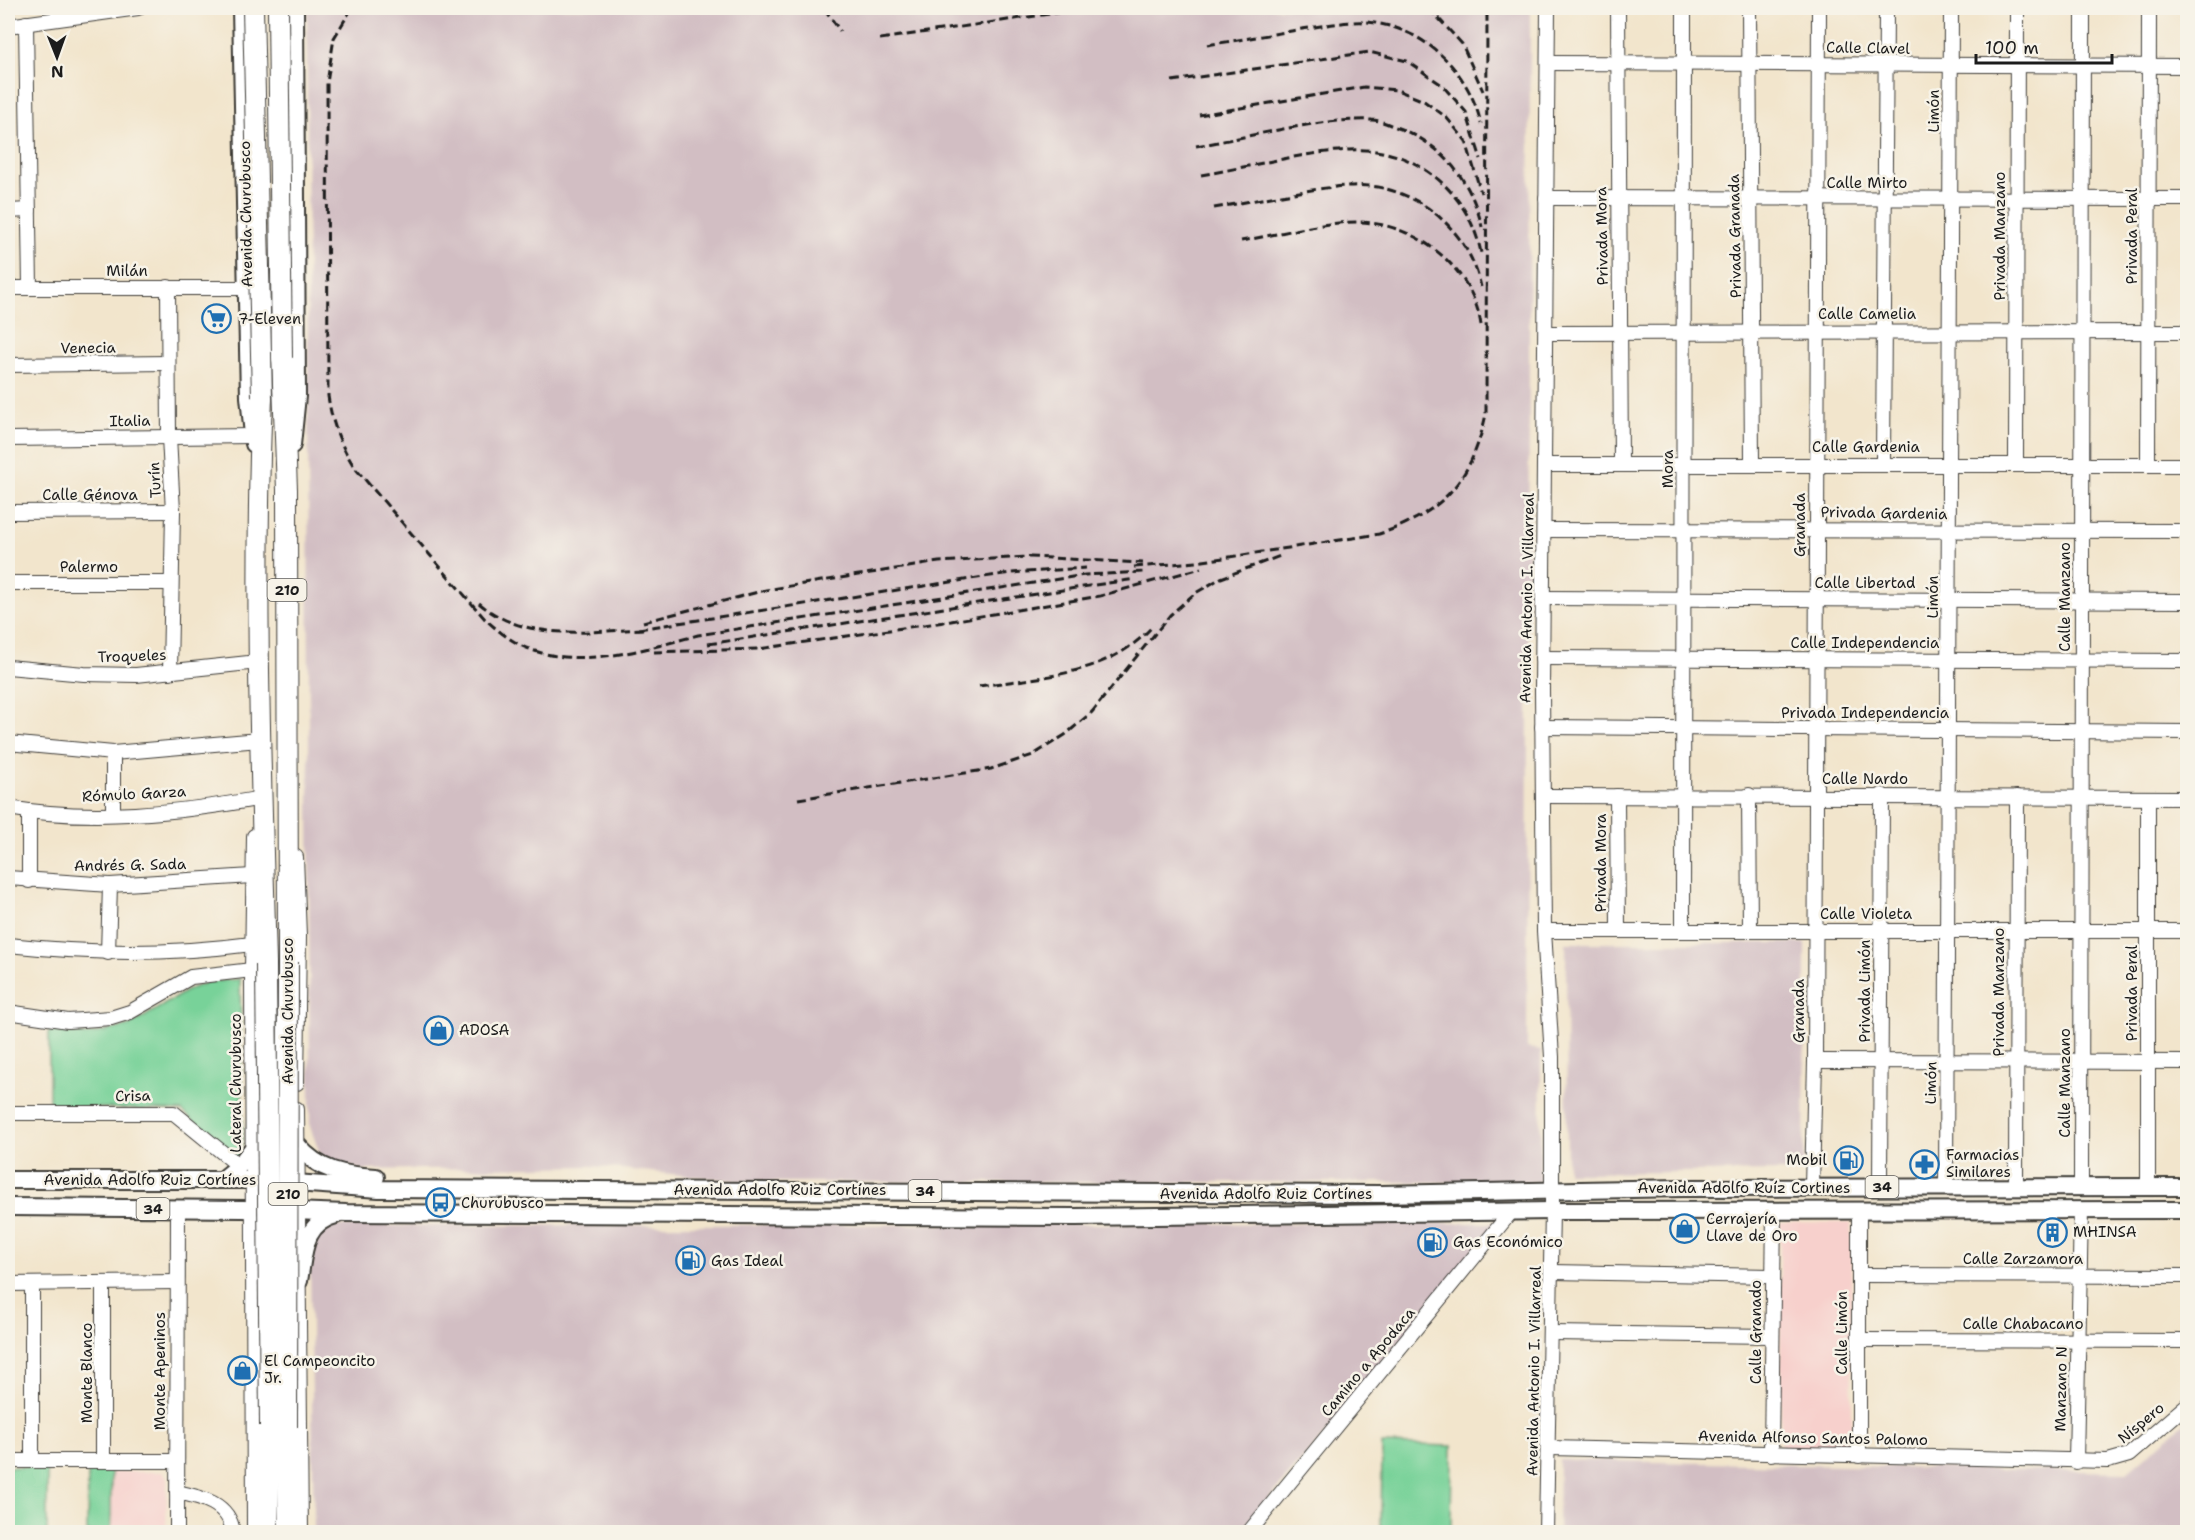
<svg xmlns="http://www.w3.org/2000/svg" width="2195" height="1540" font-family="'Shantell Sans',sans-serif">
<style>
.built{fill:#f7d0cc}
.industrial{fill:#d2bec3}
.green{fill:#78d299;stroke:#4a775a;stroke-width:1.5}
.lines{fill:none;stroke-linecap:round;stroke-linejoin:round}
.minor-casing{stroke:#3c3a36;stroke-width:16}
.major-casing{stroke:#3c3a36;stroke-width:20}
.highway-casing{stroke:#3c3a36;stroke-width:22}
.minor{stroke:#fff;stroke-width:14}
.major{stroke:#fff;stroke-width:16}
.highway{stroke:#fff;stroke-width:20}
.rail{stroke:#1c1c1c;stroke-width:3;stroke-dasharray:9 4.5;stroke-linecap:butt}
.highway-bridge-casing{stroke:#3c3a36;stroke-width:22;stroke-linecap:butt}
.highway-bridge{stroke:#fff;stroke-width:20}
.labels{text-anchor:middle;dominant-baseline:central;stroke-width:5;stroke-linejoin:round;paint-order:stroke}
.shield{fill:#f7f3e8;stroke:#5e5c59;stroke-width:1.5}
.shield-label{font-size:14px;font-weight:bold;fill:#1c1c1c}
.street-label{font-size:15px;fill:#1c1c1c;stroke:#f7f3e8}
.poi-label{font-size:15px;fill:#1c1c1c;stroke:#f7f3e8;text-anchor:start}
</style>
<rect width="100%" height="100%" fill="#f7f3e8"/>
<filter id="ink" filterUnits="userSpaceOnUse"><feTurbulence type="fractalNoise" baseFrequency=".0167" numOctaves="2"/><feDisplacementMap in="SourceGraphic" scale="12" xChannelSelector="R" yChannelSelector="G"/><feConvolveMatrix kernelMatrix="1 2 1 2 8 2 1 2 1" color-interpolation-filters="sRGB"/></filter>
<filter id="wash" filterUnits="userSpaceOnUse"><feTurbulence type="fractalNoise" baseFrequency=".008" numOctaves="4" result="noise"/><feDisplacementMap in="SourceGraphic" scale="24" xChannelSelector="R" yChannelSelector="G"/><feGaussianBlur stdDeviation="1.35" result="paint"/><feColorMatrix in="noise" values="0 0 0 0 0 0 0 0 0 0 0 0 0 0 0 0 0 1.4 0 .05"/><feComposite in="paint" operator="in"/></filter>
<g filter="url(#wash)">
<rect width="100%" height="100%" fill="#f2e5cc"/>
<!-- built -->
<g class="built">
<polygon points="1780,1222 1851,1223 1852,1450 1781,1450"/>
<polygon points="111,1472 162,1472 167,1477 166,1532 111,1532"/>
</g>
<!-- industrial -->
<g class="industrial">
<polygon points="307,8 1530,8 1527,1048 1541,1050 1540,1182 750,1182 592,1166 363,1170 322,1159 310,1127"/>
<polygon points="1566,943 1805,943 1804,1171 1567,1173"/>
<polygon points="1497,1223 1323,1436 1239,1532 314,1532 310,1259 316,1238 326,1226"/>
<polygon points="2187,1421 2187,1532 1558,1532 1559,1460 2127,1472"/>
</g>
<!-- green -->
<g class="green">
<polygon points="240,979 243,1140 238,1159 182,1111 49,1106 49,1031 87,1035 129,1026 188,990 207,982"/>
<polygon points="1382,1444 1452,1446 1451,1532 1381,1532"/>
<rect x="8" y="1467" width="39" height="65"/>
<polygon points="88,1467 111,1467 111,1532 87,1532"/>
</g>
</g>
<g filter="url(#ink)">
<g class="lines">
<defs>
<g id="minor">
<polyline points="1618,8 1621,464"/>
<polyline points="1749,8 1752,464"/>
<polyline points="26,23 30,288"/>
<polyline points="8,26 138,8"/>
<polyline points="1548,63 2188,66"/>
<polyline points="1546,198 2188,199"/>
<polyline points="8,211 29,210"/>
<polyline points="168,287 169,437 173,511 170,672"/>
<polyline points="8,288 248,288"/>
<polyline points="1546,333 2188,332"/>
<polyline points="8,365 168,363"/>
<polyline points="8,439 253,436"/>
<polyline points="1883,464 1886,8"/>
<polyline points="2016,464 2017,8"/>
<polyline points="1545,465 2188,465"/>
<polyline points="2148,465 2149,8"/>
<polyline points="8,512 173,511"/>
<polyline points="1544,530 2188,531"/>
<polyline points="8,583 170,583"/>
<polyline points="1543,598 2188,601"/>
<polyline points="1542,658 2188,661"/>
<polyline points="8,667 84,674 136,675 258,662"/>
<polyline points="1542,727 2188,732"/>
<polyline points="8,743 113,753 259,740"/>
<polyline points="1749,795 1750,930"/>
<polyline points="1543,796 2188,798"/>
<polyline points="1617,796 1618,930"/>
<path d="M 8,808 C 91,822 179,813 262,798"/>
<polyline points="29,812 29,881"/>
<polyline points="113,814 113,753"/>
<polyline points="254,836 252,970 254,1532"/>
<polyline points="296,857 299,936 297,1083"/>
<polyline points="8,878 110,885 252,876"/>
<polyline points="1683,930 1684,8"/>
<polyline points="1544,931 2188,931"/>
<path d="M 8,945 C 93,954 167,955 252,944"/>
<polyline points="108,953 110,885"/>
<polyline points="8,1012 68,1021 111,1018 130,1012 191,977 252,970"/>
<polyline points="1815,1061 2188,1062"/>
<polyline points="297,1109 301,1532"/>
<polyline points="8,1113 174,1113 239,1166"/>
<polyline points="1812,1187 1815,1061 1819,8"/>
<polyline points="1880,1187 1882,795"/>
<polyline points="1946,1187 1951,8"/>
<polyline points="2016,1187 2017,797"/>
<polyline points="2081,1187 2083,8"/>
<polyline points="2148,1187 2148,798"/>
<polyline points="1552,1272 1772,1276"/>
<polyline points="1859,1275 2188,1276"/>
<polyline points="8,1284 177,1282"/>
<polyline points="32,1284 32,1461"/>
<polyline points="103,1284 103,1461"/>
<polyline points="1551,1333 1772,1336"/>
<polyline points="1859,1340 2188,1341"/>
<polyline points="1550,1448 2108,1461 2129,1455 2188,1404"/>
<polyline points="1771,1454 1774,1210"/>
<polyline points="1859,1456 1859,1210"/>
<polyline points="8,1461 177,1461"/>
<polyline points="2076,1462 2081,1210"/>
<path d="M 177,1492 C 201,1497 229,1503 233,1532"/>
<polyline points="177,1532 178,1209"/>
<polyline points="1249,1532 1511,1212"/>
<polyline points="1546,1532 1552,1211 1552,1057 1544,931 1542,690 1548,8"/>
</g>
<g id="major">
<polyline points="241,8 249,397 254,444"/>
<polyline points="292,445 297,396 295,8"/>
<path d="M 298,1146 C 319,1171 344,1175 376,1177"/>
<polyline points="8,1180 253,1180 379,1189 1381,1194 1682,1188 2188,1187"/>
<polyline points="222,1180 239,1166 253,1148"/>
<polyline points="8,1207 243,1209 346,1213 1075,1217 1552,1211 2188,1210"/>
<path d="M 299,1281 C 304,1253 303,1223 336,1215"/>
</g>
<g id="highway">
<polyline points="282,358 287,490 288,962"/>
<path d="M 262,397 C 254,586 261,774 266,964"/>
<polyline points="287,1427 289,1532"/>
<polyline points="268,1532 270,1426"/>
</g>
</defs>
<!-- minor casing -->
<use href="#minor" class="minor-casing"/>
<!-- major casing -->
<use href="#major" class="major-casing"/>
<!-- highway casing -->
<use href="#highway" class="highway-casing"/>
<!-- minor -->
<use href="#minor" class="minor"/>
<!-- major -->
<use href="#major" class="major"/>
<!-- highway -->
<use href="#highway" class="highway"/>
<!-- rail -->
<g class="rail">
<path d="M 352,8 L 334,38 L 327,83 L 328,396 C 332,423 340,445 355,468 L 485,619 C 496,629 508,639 522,646 C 576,671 644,650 698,635 L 1085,575 L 1145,572"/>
<polyline points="824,8 840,31"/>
<polyline points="1429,8 1462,44 1483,91"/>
<polyline points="880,39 1089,8"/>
<path d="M 1207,45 C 1238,40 1270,35 1302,29 C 1322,26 1345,21 1366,22 C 1423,26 1469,70 1481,124"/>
<polyline points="1172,81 1369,52 1407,61 1442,85 1466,112 1481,159"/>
<polyline points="1199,115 1364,87 1397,90 1424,101 1446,117 1466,141 1481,193"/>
<path d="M 1196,146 C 1250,137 1318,118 1372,120 C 1380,120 1390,125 1398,128 C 1443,144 1472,182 1482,227"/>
<path d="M 1201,175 C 1249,167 1300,153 1349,150 C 1413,145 1469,191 1481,253"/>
<path d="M 1214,208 C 1255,201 1341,180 1378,187 C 1429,197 1470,236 1481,287"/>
<path d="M 1241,241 C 1276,235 1325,221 1360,222 C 1417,224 1473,268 1481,325"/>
<path d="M 1134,567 L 1197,562 L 1379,534 C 1443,513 1472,480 1486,414 L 1487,8"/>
<path d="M 479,603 C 525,643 589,631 645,629"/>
<polyline points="643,622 766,590 939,562 1030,557 1143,563"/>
<polyline points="638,629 1011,573 1086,568"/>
<polyline points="708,644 1135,579"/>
<polyline points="654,652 758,649 951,621 1100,596 1201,568"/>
<path d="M 979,686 C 1039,677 1107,676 1151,628"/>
<polyline points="798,799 991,769 1033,755 1065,735 1092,712 1170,615 1194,594 1221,578 1283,555"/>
</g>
<defs>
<g id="highway-bridge">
<polyline points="253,8 262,397"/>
<polyline points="278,10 282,358"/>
<polyline points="266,964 270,1426"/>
<polyline points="287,1427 288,962"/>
</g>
</defs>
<!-- highway-bridge casing -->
<use href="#highway-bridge" class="highway-bridge-casing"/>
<!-- highway-bridge -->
<use href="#highway-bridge" class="highway-bridge"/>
</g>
</g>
<!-- icons -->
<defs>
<symbol id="supermarket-ring" viewBox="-11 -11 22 22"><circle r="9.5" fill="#f7f3e8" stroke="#1f6fb2" stroke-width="1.5"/><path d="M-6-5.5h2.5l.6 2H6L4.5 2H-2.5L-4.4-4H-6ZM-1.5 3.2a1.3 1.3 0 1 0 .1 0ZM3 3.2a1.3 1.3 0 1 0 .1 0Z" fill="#1f6fb2"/></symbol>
<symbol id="shop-ring" viewBox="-11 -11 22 22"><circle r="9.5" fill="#f7f3e8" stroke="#1f6fb2" stroke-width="1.5"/><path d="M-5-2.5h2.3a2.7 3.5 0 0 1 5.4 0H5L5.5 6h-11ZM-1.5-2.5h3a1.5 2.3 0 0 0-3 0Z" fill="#1f6fb2"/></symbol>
<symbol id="fuel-ring" viewBox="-11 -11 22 22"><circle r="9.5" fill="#f7f3e8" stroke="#1f6fb2" stroke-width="1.5"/><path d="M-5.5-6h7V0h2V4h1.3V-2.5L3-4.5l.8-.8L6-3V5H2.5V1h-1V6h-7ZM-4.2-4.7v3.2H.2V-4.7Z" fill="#1f6fb2"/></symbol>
<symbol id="pharmacy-ring" viewBox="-11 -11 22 22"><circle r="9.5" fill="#f7f3e8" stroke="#1f6fb2" stroke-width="1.5"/><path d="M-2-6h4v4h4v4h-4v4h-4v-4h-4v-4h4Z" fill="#1f6fb2"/></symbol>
<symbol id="bus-ring" viewBox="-11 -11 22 22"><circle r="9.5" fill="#f7f3e8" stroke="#1f6fb2" stroke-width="1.5"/><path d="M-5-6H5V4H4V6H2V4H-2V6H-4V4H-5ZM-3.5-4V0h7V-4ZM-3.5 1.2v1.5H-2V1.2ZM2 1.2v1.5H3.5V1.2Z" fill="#1f6fb2"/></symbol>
<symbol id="building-ring" viewBox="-11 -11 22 22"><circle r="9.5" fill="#f7f3e8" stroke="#1f6fb2" stroke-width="1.5"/><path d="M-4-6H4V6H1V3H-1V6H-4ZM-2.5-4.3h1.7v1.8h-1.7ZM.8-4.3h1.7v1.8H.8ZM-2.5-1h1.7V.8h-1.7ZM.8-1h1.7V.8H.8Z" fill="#1f6fb2"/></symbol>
</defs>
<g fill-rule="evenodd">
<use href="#supermarket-ring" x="200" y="302" width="33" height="33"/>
<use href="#shop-ring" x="422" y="1014" width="33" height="33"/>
<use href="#fuel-ring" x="1832" y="1144" width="33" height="33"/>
<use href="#pharmacy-ring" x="1908" y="1148" width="33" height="33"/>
<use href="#bus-ring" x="424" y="1186" width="33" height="33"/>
<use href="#shop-ring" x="1668" y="1212" width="33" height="33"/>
<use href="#building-ring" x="2036" y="1216" width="33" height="33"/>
<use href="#fuel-ring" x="1416" y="1226" width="33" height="33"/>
<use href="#fuel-ring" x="674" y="1244" width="33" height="33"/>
<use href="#shop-ring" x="226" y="1354" width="33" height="33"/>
</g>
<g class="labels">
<!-- shield labels -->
<g class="shield">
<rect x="267.5" y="579" width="39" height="22" rx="4.5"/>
<rect x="1865.5" y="1176" width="33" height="22" rx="4.5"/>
<rect x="908.5" y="1180" width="33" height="22" rx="4.5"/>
<rect x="268.5" y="1183" width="39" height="22" rx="4.5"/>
<rect x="136.5" y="1198" width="33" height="22" rx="4.5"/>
</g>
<g class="shield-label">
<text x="287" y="590">210</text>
<text x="1882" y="1187">34</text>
<text x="925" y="1191">34</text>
<text x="288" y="1194">210</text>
<text x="153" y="1209">34</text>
</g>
<!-- street labels -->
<g class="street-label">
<text transform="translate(1868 48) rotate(1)">Calle Clavel</text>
<text transform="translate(1934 111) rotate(-90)">Limón</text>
<text x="1867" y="183">Calle Mirto</text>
<text transform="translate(246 214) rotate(-91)">Avenida Churubusco</text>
<text transform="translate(1602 236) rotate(-91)">Privada Mora</text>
<text transform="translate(1735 236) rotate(-91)">Privada Granada</text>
<text transform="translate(2000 236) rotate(-90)">Privada Manzano</text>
<text transform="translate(2132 236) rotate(-90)">Privada Peral</text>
<text x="127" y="271">Milán</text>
<text x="1867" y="314">Calle Camelia</text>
<text transform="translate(88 348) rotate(-1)">Venecia</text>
<text transform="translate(130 421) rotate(-1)">Italia</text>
<text x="1866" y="447">Calle Gardenia</text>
<text transform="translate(1668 469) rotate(-90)">Mora</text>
<text transform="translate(155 480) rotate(-93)">Turín</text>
<text x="90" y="495">Calle Génova</text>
<text transform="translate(1884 513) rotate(1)">Privada Gardenia</text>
<text transform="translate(1800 525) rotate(-90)">Granada</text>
<text x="89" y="567">Palermo</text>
<text x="1865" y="583">Calle Libertad</text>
<text transform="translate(1933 597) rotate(-90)">Limón</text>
<text transform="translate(2065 597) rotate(-90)">Calle Manzano</text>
<text transform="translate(1527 598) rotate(-89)">Avenida Antonio I. Villarreal</text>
<text x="1865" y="643">Calle Independencia</text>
<text transform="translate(132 656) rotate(-2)">Troqueles</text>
<text x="1865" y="713">Privada Independencia</text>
<text x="1865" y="779">Calle Nardo</text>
<text transform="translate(134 794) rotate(-3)">Rómulo Garza</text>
<text transform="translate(1601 863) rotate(-90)">Privada Mora</text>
<text transform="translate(130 865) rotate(-1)">Andrés G. Sada</text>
<text x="1866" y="914">Calle Violeta</text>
<text transform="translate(1865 991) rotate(-90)">Privada Limón</text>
<text transform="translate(1999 992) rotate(-90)">Privada Manzano</text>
<text transform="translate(2132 993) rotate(-90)">Privada Peral</text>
<text transform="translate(288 1011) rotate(-90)">Avenida Churubusco</text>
<text transform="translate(1799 1011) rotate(-90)">Granada</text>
<text transform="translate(236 1083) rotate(-90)">Lateral Churubusco</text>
<text transform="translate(1931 1083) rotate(-89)">Limón</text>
<text transform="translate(2065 1083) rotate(-90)">Calle Manzano</text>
<text transform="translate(133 1096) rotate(-1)">Crisa</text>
<text x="150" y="1180">Avenida Adolfo Ruiz Cortínes</text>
<text x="1744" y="1188">Avenida Adolfo Ruíz Cortines</text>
<text x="780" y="1190">Avenida Adolfo Ruiz Cortínes</text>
<text x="1266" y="1194">Avenida Adolfo Ruiz Cortínes</text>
<text x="2023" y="1259">Calle Zarzamora</text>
<text x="2023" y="1324">Calle Chabacano</text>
<text transform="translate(1756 1332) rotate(-90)">Calle Granado</text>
<text transform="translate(1842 1333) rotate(-90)">Calle Limón</text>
<text transform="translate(1368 1362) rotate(-50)">Camino a Apodaca</text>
<text transform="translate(160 1371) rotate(-90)">Monte Apeninos</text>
<text transform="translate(1534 1371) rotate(-89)">Avenida Antonio I. Villarreal</text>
<text transform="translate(87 1373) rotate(-90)">Monte Blanco</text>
<text transform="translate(2061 1389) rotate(-89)">Manzano N</text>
<text transform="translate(2141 1423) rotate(-40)">Níspero</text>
<text transform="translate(1813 1438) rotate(1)">Avenida Alfonso Santos Palomo</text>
</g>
<!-- poi labels -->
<g class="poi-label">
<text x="238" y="319">7-Eleven</text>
<text x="459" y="1030">ADOSA</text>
<text x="1946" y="1155">Farmacias<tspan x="1946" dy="17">Similares</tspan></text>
<text x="1827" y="1160" text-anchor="end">Mobil</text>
<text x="461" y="1203">Churubusco</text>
<text x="1706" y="1219">Cerrajería<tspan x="1706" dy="17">Llave de Oro</tspan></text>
<text x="2073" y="1232">MHINSA</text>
<text x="1453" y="1242">Gas Económico</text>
<text x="711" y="1261">Gas Ideal</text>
<text x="264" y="1361">El Campeoncito<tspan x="264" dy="17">Jr.</tspan></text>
</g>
</g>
<!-- margin -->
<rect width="2195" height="1540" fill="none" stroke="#f7f3e8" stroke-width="30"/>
<!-- north arrow -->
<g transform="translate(57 57) rotate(179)" stroke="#f7f3e8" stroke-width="4.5" paint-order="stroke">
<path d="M0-4.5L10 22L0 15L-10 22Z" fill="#1c1c1c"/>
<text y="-9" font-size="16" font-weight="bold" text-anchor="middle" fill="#1c1c1c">N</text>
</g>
<!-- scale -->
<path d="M1976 54v9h136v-9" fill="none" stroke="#1c1c1c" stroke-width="3"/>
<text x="1985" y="54" font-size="18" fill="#1c1c1c" stroke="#f7f3e8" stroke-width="4.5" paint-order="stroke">100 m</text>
</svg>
